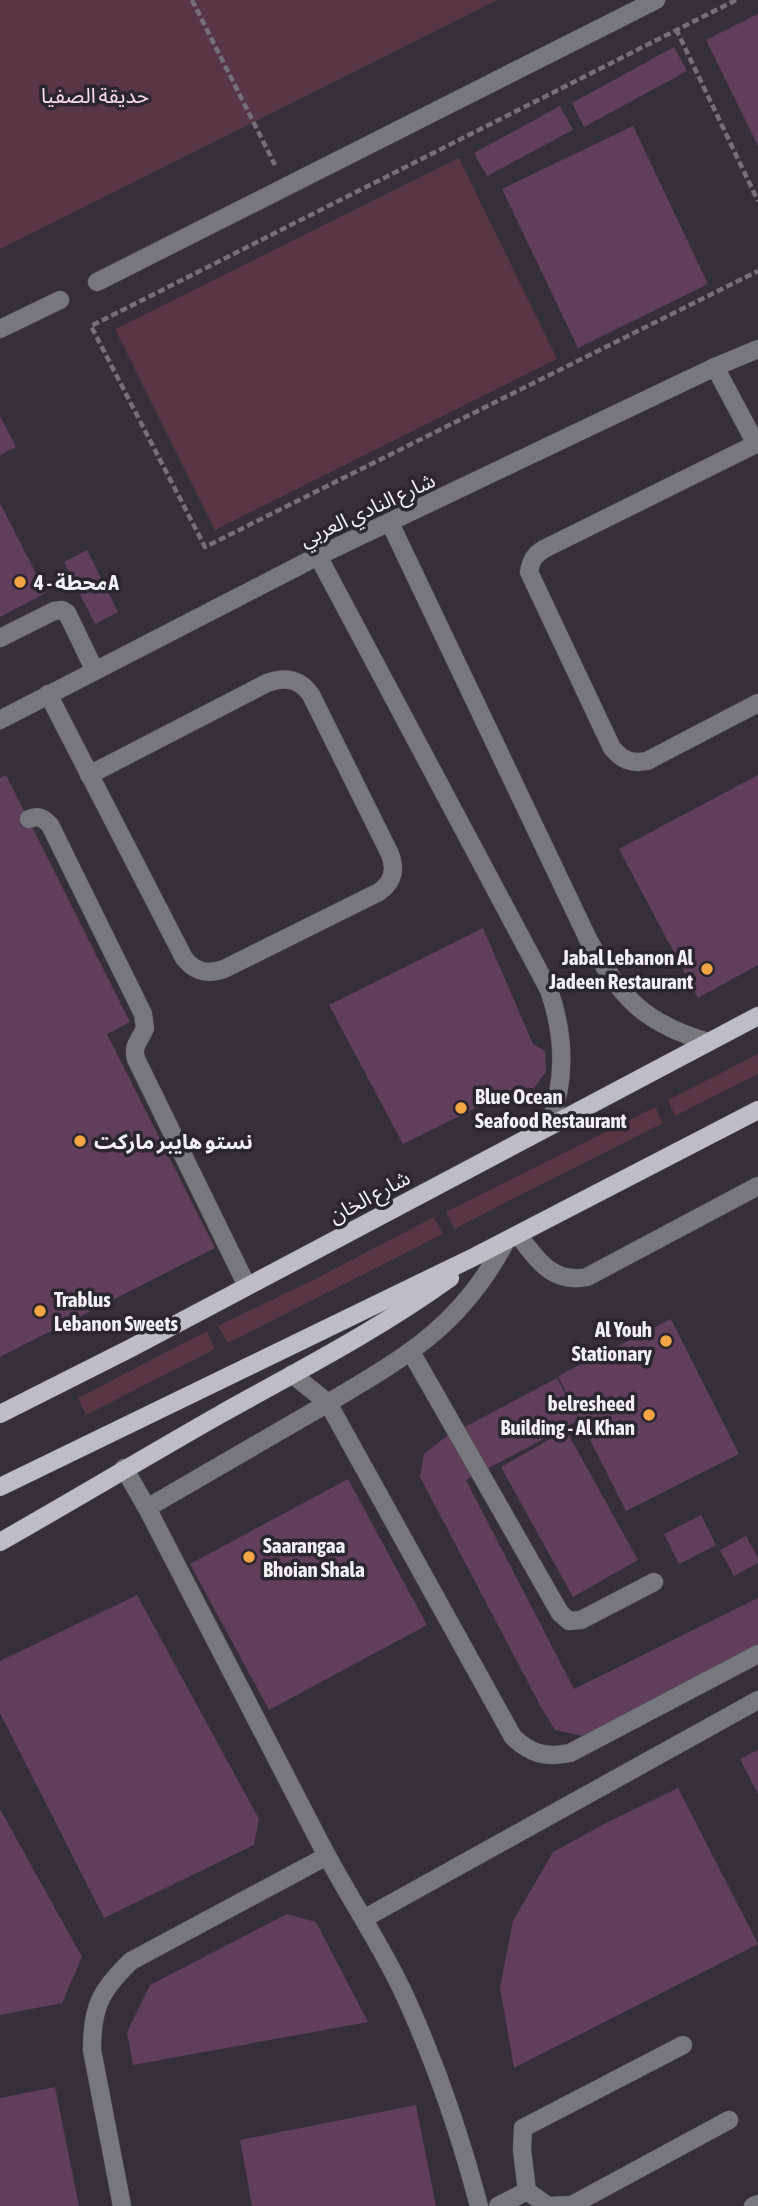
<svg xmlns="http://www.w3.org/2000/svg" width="758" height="2206" font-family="'Asap Condensed','Noto Sans Arabic',sans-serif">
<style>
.green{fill:#593644}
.building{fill:#603e5c}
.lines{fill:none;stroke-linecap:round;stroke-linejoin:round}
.minor-casing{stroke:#534e58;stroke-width:19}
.major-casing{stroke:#534e58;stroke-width:19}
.path{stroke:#74707a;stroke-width:4.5;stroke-dasharray:7 3.5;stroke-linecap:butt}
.minor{stroke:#77787e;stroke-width:18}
.major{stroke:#bdbdc9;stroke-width:18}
.poi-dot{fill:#f3a443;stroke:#2a2630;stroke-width:2.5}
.labels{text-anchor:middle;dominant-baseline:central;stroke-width:7;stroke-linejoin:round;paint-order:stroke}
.park-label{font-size:21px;fill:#fadae5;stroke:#2a2630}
.street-label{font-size:21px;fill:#f3f0f7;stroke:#2a2630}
.poi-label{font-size:21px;font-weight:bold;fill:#f3f0f7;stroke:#2a2630;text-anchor:start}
</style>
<rect width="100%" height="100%" fill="#342f3a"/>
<!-- green -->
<g class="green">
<polygon points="0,0 497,0 0,249"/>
<polygon points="459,158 557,359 215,530 115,329"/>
<polygon points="758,1054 758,1074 675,1116 668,1100"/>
<polygon points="655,1107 663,1123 454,1229 446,1212"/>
<polygon points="434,1217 443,1234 228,1343 218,1326 317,1278"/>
<polygon points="207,1331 215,1349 86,1415 78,1398"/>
</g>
<!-- building -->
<g class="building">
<polygon points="758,14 758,146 706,40"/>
<polygon points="674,47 687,71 584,127 572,103"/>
<polygon points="560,106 573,130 487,176 474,153"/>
<polygon points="633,126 708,284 578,348 502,189"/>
<polygon points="0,416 16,447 0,455"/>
<polygon points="0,503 46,593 0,617"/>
<polygon points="87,550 118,612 95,624 64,562"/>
<polygon points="6,775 130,1022 107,1034 215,1248 0,1357 0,778"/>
<polygon points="758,775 758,965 698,998 619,849"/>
<polygon points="483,928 533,1044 545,1051 546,1072 534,1088 516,1088 403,1144 329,1005"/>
<polygon points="671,1319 739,1454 626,1511 558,1376"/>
<polygon points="557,1378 579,1420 466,1480 574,1689 758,1598 758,1646 583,1736 555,1730 542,1709 420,1477 424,1454 444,1438"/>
<polygon points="566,1430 638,1560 573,1597 501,1467"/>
<polygon points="348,1479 427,1625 269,1710 190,1564"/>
<polygon points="701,1515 716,1545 679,1564 664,1534"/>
<polygon points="746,1536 758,1558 758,1563 734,1576 720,1550"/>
<polygon points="137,1595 259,1819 254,1845 104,1918 0,1713 0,1661"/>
<polygon points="758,1750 758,1794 740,1759"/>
<polygon points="678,1788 758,1944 514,2068 500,1988 513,1921 553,1852 606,1823"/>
<polygon points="0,1809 82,1957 62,2003 0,2015"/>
<polygon points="287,1914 316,1922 368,2022 133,2065 127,2032 150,1985"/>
<polygon points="55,2087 79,2206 0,2206 0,2098"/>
<polygon points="416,2105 436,2206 252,2206 240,2140"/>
</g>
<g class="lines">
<defs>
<g id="minor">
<polyline points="97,282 656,0"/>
<polyline points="0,329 60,300"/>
<polyline points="715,367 756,444"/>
<path d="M 758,443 L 544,549 C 534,555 531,561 529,572 L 612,748 C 622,760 631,764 647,761 L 758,703"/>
<path d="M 390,523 L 589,941 C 622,998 643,1023 708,1042"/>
<path d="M 318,556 L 549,990 C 565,1037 566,1080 549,1126"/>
<polyline points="0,638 54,611 62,610 67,613 95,671"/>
<path d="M 48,694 L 184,958 C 195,972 207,975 224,969 L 379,892 C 393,882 396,870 390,854 L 311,695 C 300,679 286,676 267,683 L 89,775"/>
<polyline points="0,720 318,556 715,367 758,349"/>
<path d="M 29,819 C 38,815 43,818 50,825 L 143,1014 L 145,1028 C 140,1041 132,1045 136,1059 L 247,1286"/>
<path d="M 518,1235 C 538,1260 552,1284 587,1277 L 758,1186"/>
<polyline points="411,1352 560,1613 569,1621 581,1620 654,1582"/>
<path d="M 292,1374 L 328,1403 C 407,1356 461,1326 506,1241"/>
<path d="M 124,1468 L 147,1508 C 207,1623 265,1738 325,1852 C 351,1901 382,1946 405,1996 C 436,2064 460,2134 479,2206"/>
<path d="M 147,1508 L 328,1403 L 513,1737 C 531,1754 546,1758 570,1753 L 758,1654"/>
<polyline points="365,1918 758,1700"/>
<polyline points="527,2191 522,2150 523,2128 683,2045"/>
<path d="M 122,2206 L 92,2050 C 92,2007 100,1991 131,1961 L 327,1856"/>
<polyline points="498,2206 527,2191 548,2206 572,2205 729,2120"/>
<polyline points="753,2206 758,2204"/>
</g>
<g id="major">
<polyline points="0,1414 131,1348 758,1016"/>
<polyline points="0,1487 476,1256 758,1110"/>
<path d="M 0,1542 C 74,1500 147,1456 221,1414 C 298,1371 378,1330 450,1278"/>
</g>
</defs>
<!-- minor casing -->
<use href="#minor" class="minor-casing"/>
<!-- major casing -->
<use href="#major" class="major-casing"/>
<!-- path -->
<g class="path">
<polyline points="192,0 275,165"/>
<polyline points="736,0 91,326 205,547 758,271"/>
<polyline points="676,29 758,201"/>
</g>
<!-- minor -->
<use href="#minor" class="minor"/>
<!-- major -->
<use href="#major" class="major"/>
</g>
<!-- markers -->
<g class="poi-dot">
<circle cx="20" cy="582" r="7"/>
<circle cx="707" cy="969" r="7"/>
<circle cx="461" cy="1108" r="7"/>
<circle cx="80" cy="1141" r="7"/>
<circle cx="40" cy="1311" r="7"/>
<circle cx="666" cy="1341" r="7"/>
<circle cx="649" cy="1415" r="7"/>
<circle cx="249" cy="1557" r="7"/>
</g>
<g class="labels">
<!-- park labels -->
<g class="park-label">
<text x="95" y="95">حديقة الصفيا</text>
</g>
<!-- street labels -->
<g class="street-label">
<text transform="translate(367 509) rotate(-25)">شارع النادي العربي</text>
<text transform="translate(369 1196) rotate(-28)">شارع الخان</text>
</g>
<!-- poi labels -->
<g class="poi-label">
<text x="34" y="582">محطة - 4A</text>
<text x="693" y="957" text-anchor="end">Jabal Lebanon Al<tspan x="693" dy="24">Jadeen Restaurant</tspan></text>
<text x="475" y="1096">Blue Ocean<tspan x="475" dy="24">Seafood Restaurant</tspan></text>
<text x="94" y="1141">نستو هايبر ماركت</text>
<text x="54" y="1299">Trablus<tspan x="54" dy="24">Lebanon Sweets</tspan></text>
<text x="652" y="1329" text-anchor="end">Al Youh<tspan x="652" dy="24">Stationary</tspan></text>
<text x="635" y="1403" text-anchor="end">belresheed<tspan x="635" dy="24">Building - Al Khan</tspan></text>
<text x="263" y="1545">Saarangaa<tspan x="263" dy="24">Bhoian Shala</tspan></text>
</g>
</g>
</svg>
